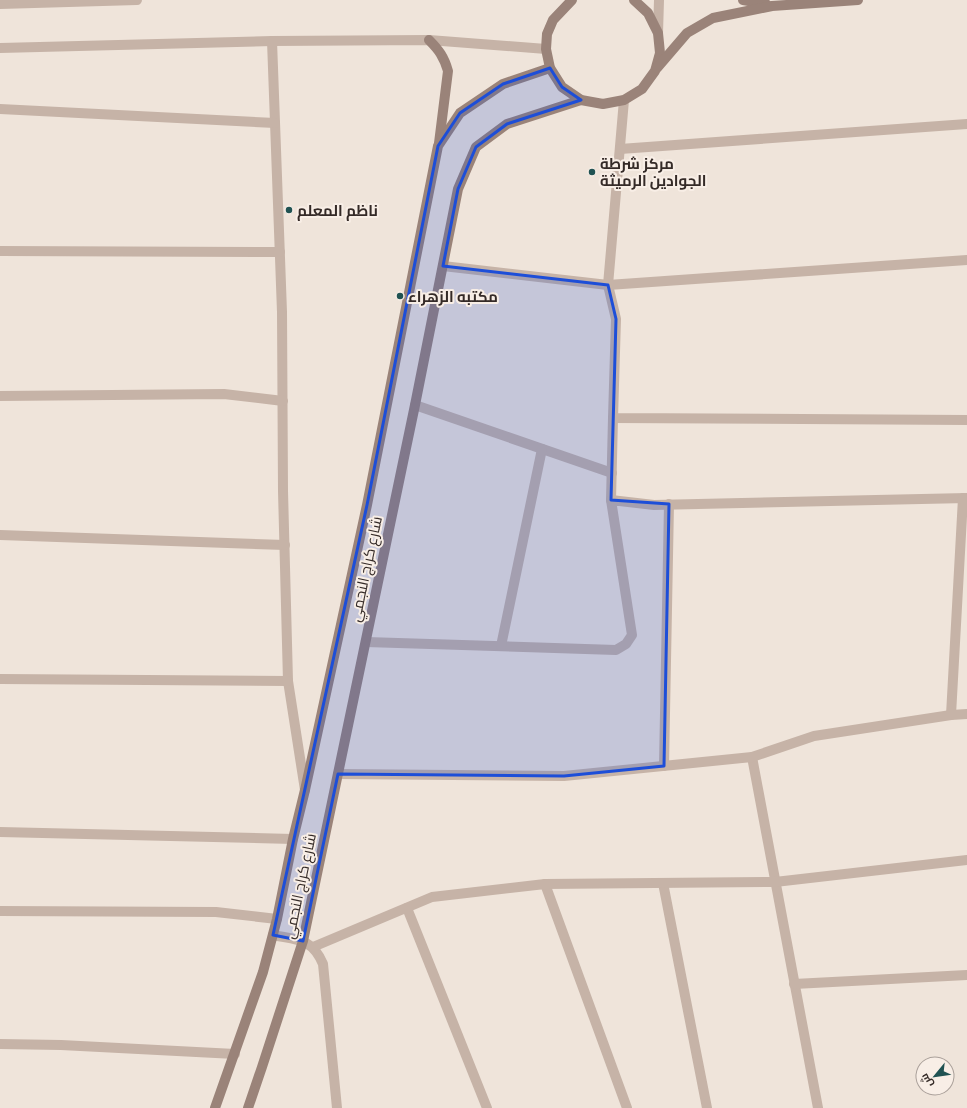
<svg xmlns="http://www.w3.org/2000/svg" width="967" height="1108" font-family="'Exo 2',Cairo,sans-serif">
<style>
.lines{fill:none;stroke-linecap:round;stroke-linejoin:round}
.minor{stroke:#c6b3a7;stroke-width:10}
.tertiary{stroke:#c6b3a7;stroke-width:10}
.secondary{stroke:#9a8379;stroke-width:10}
.marked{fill:#1d4ed8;fill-opacity:0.2;stroke:#1d4ed8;stroke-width:3;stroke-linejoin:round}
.poi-dot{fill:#205252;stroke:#f8eee6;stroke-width:1.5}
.labels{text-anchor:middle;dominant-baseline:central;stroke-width:4;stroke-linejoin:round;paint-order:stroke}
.poi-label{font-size:15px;font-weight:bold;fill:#342a27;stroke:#f8eee6;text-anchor:start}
.street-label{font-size:15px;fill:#342a27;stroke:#f8eee6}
</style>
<rect width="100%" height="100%" fill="#efe4da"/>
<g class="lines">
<!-- minor -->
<g class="minor">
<polyline points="272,41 282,312 283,491 288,681 305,790"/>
<polyline points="624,100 608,285 616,319 613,418 967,420"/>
<polyline points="0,109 275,123"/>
<polyline points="620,149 967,124"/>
<polyline points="0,251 280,252"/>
<polyline points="443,266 608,285 967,260"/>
<polyline points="0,396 224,394 283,401"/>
<polyline points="415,405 612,473"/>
<polyline points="611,500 613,418"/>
<polyline points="0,535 285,545"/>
<polyline points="366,642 616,650 626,644 632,635 611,500 654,505 967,498"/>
<polyline points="501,646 542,449"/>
<polyline points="0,679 288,681"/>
<polyline points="951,715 963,498"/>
<polyline points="752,757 818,1108"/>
<polyline points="664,766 669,504"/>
<polyline points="338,774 564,776 752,757 814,736 951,715 967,714"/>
<polyline points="0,832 293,839"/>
<polyline points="663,883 707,1108"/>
<polyline points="545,884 627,1108"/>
<polyline points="407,908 487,1108"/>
<polyline points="0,911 216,912 277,919"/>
<path d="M 273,935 C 297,940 312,938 323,964 L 337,1108"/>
<polyline points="313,947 432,897 545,884 775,882 967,860"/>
<polyline points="794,984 967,975"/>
<polyline points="0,1044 61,1045 235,1054"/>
</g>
<!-- tertiary -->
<g class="tertiary">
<polyline points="0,4 137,0"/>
<polyline points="658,33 659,0"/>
<polyline points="0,48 272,41 429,40 546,49"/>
</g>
<!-- secondary -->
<g class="secondary">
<polyline points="572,0 553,20 547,34 546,49 550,68 562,87 581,100 603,104 624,100 642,89 655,71 660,53 658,33 648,13 634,0"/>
<polyline points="743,0 766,4"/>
<path d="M 429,40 C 439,50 444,57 448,71 L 439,143"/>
<polyline points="657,68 687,33 713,18 772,6 858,0"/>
<polyline points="215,1108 263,972 277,919 293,839 305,790 367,505 438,146 460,113 503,84 550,68"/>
<polyline points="248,1108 262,1067 303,941 415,405 458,189 476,147 507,124 581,100"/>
</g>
</g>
<!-- marked area -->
<path class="marked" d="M 550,68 L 562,87 L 581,100 L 507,124 L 476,147 L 458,189 L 443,266 L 608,285 L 616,319 L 611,500 L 669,504 L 664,766 L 564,776 L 338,774 L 303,941 L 273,935 L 367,505 L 438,146 L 460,113 L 503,84 Z"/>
<!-- markers -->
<g class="poi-dot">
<circle cx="592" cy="172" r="4"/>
<circle cx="289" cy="210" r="4"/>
<circle cx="400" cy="296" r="4"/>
</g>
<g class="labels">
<!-- poi labels -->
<g class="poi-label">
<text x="600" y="163">مركز شرطة<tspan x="600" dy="17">الجوادين الرميثة</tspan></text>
<text x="297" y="210">ناظم المعلم</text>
<text x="408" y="296">مكتبه الزهراء</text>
</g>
<!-- street labels -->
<g class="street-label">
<text transform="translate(365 569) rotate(-78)">شارع كراج النجمي</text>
<text transform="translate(299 886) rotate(-78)">شارع كراج النجمي</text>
</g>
</g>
<!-- north arrow -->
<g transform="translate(935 1076) rotate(241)"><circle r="19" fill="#f8eee6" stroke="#aaa09a"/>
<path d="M0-3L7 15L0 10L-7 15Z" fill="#205252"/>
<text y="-6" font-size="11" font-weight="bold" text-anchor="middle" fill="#342a27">ش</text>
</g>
</svg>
